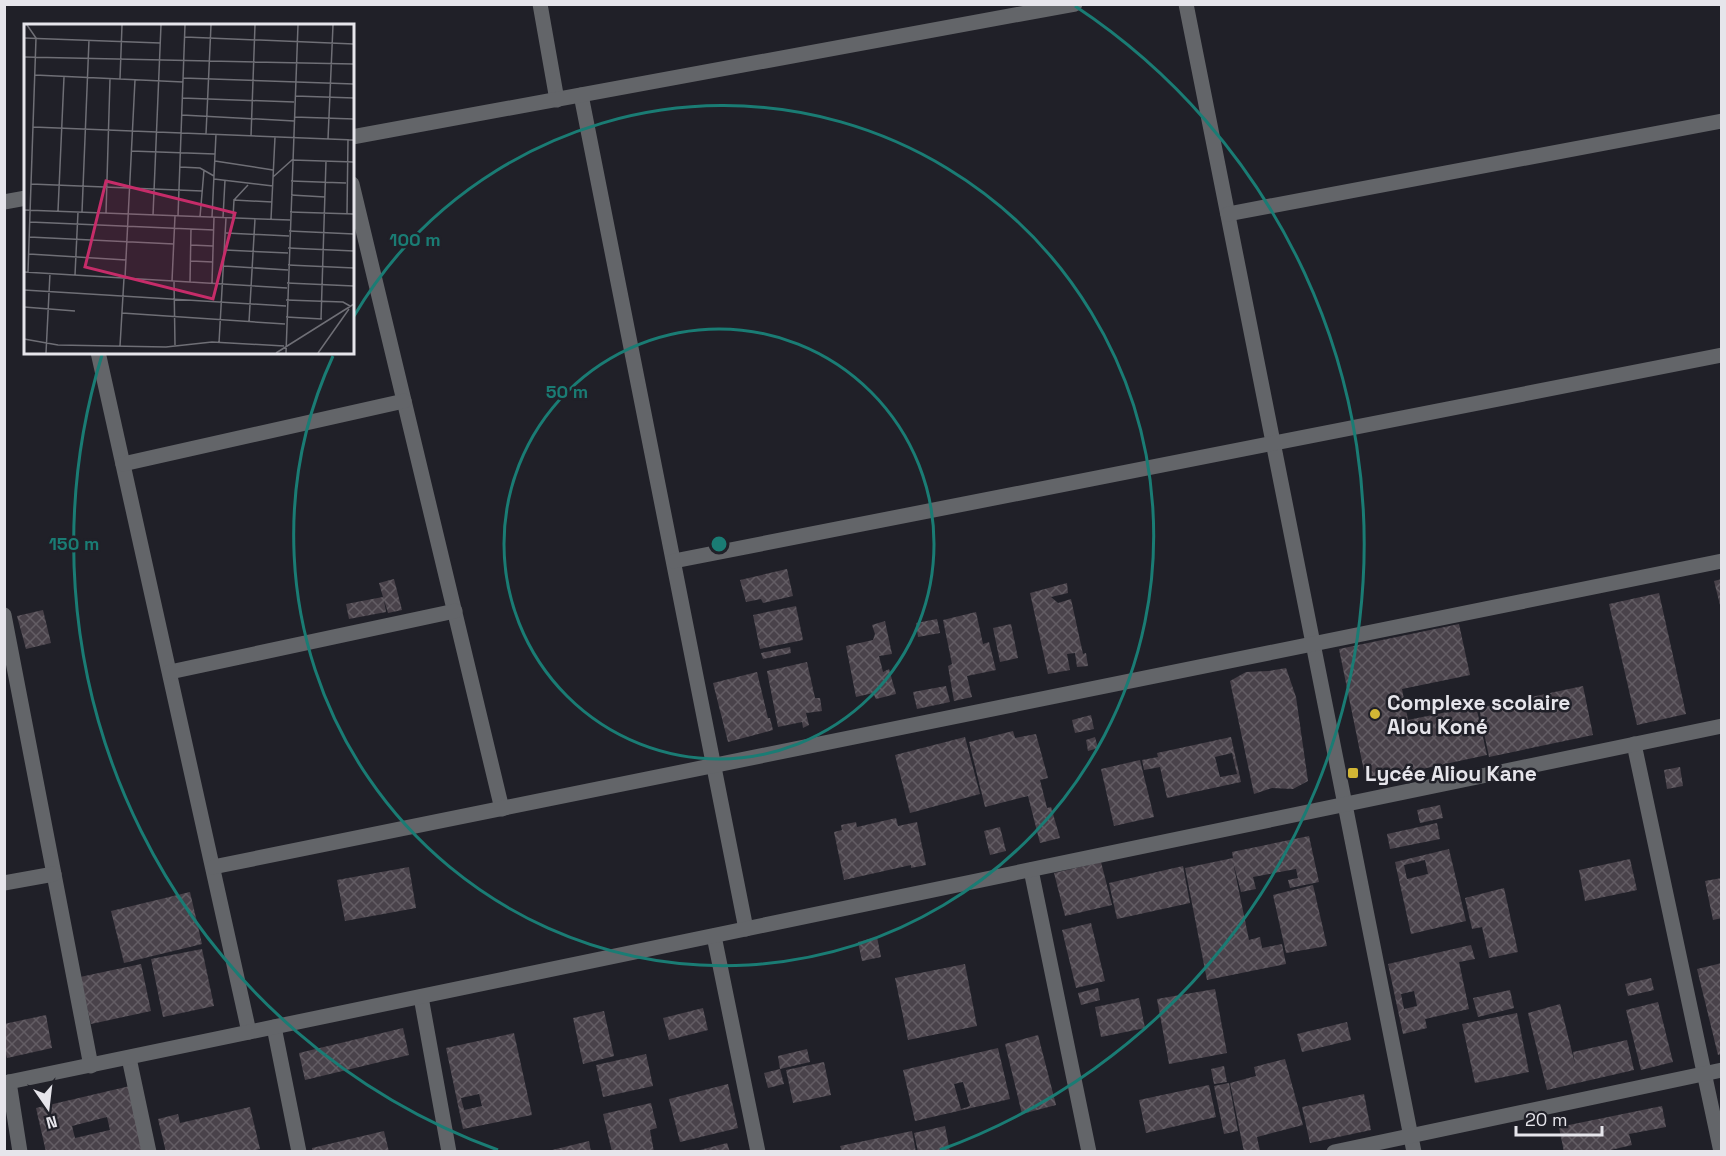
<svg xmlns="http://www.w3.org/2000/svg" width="1726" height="1156" font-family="'Space Grotesk',sans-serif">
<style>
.building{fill:url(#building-cross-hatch);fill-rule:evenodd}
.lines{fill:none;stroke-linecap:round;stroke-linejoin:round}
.street{stroke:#636569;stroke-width:15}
.ring{fill:none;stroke:#1a7c74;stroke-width:3}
.poi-dot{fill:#d2b635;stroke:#202028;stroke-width:2}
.labels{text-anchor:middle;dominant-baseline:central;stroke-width:5;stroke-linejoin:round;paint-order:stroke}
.poi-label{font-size:21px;font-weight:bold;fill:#e6e5eb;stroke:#202028;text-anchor:start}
.inset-road{fill:none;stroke:#6f6f76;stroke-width:1.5}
.view{fill:#c62c69;fill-opacity:0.15;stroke:#c62c69;stroke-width:3}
.inset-edge{fill:none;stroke:#e6e5eb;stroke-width:3}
.centre{fill:#1a7c74;stroke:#202028;stroke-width:3}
.ring-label{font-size:18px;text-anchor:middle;font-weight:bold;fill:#1a7c74;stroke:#202028;stroke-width:5;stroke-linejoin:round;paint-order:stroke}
</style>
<defs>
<pattern id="building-cross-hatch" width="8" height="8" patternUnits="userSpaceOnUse" patternTransform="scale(1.5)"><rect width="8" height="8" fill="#49424a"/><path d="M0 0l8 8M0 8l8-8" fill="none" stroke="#635d64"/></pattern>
</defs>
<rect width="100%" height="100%" fill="#202028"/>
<!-- building -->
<g class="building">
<polygon points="787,569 793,596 763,603 761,599 746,602 740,580"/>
<polygon points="394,579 402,610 388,613 384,600 386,612 349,619 346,604 383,597 379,583"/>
<polygon points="1722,579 1722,609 1721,609 1714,581"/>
<polygon points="1067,583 1068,593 1051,597 1058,603 1071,599 1083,654 1086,653 1088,666 1077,667 1075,653 1067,654 1070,670 1048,674 1030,593"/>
<polygon points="1659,593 1686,714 1637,725 1609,604"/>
<polygon points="796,606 803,640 760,649 753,615"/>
<polygon points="43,610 51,643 26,649 17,616"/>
<polygon points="976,612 983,644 989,642 996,670 967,676 972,697 954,701 948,666 952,664 943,620"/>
<polygon points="937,619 940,633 918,637 916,623"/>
<polygon points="885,621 892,654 879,656 883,672 889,669 896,694 876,699 873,693 856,697 846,646 873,640 875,634 872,625"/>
<polygon points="1011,624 1018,658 1000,662 993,628"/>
<polygon points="1459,624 1470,675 1402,689 1408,720 1476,706 1487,755 1366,781 1339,649"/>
<polygon points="790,647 791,653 763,659 761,653"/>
<polygon points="807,662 815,698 820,698 822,711 806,713 809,725 803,728 802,722 778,727 767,671"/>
<polygon points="1286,668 1296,697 1308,781 1293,789 1272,788 1254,794 1230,681 1246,672 1269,671"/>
<polygon points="757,672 768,718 770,718 773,730 728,742 713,683"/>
<polygon points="946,686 950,702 917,709 913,692"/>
<polygon points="1583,686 1593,735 1489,757 1479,708"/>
<polygon points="1091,715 1094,729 1075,733 1072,720"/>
<polygon points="1013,731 1015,738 1036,734 1048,778 1040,780 1047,808 1051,807 1060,838 1040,843 1028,796 985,807 969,742"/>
<polygon points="965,737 980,794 910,813 895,755"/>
<polygon points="1095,737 1098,748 1088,751 1086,740"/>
<path d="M 1231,737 L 1241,782 L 1167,798 L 1160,767 L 1144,770 L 1142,760 L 1158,757 L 1157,753 ZM 1232,753 L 1237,774 L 1220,777 L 1215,757 Z"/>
<polygon points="1140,760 1154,817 1114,826 1101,769"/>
<polygon points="1680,767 1683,786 1667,789 1664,770"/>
<polygon points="1440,805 1443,818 1420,823 1417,810"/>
<polygon points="896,818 898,826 917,822 926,865 911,868 911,865 844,880 834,832 842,830 841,825 856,822 857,827"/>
<polygon points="1437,823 1440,839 1390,849 1387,834"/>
<polygon points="1000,827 1006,851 990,855 984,831"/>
<polygon points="1309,836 1319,882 1290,888 1288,880 1298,878 1296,869 1253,877 1256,889 1241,892 1233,862 1249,940 1260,937 1262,948 1282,944 1286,964 1207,980 1185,868 1233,858 1232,852"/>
<path d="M 1449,849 L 1466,921 L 1411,934 L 1395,862 ZM 1425,860 L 1428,874 L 1407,879 L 1404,865 Z"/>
<polygon points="1630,859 1637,890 1585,901 1579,870"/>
<polygon points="1101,862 1112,905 1065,916 1054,873"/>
<polygon points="1183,866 1190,903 1117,919 1109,883"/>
<polygon points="409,867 416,908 345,921 337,880"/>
<polygon points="1722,878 1722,918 1713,920 1705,881"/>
<polygon points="1313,885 1327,946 1286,953 1273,895"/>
<polygon points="1504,888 1518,952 1489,958 1482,927 1472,929 1465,898"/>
<polygon points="190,892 202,944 124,963 111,911"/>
<polygon points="1091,923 1105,981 1076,988 1062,930"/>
<polygon points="877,937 881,957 862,961 858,942"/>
<path d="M 1471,945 L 1475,959 L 1459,962 L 1469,1009 L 1425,1019 L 1427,1028 L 1403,1034 L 1388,964 ZM 1414,991 L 1417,1006 L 1404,1009 L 1401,994 Z"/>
<polygon points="202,949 214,1006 163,1017 151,959"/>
<polygon points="1722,963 1722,1054 1718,1055 1697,969"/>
<polygon points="141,964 151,1011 91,1024 80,977"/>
<polygon points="965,964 977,1026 908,1040 895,978"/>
<polygon points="1651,978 1654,990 1628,996 1625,984"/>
<polygon points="1098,988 1100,1000 1081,1005 1078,993"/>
<polygon points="1215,989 1227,1053 1169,1064 1157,999"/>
<polygon points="1510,990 1514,1008 1478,1017 1473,998"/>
<polygon points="1139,998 1145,1028 1101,1037 1095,1007"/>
<polygon points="1658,1002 1673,1062 1641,1070 1626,1010"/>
<polygon points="1560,1004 1575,1064 1573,1052 1627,1040 1634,1070 1547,1090 1528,1013"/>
<polygon points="703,1008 708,1030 669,1040 663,1018"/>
<polygon points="604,1011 614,1056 583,1064 573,1018"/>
<polygon points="1517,1013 1529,1072 1475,1083 1462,1024"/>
<polygon points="46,1015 52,1048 7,1058 4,1046 4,1024"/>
<polygon points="1347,1022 1351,1040 1302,1052 1297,1034"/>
<polygon points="403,1028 409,1055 305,1080 299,1053"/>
<path d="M 514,1033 L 532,1115 L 463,1129 L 446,1048 ZM 479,1094 L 482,1106 L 464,1110 L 461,1098 Z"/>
<polygon points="1038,1035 1056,1105 1022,1114 1005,1044"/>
<path d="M 998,1048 L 1010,1099 L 915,1121 L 903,1070 ZM 963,1082 L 970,1106 L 961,1109 L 954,1084 Z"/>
<polygon points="807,1049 810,1062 780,1069 778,1056"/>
<polygon points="646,1054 653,1086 603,1097 596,1065"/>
<polygon points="1285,1059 1303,1125 1257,1137 1260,1151 1244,1152 1230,1083 1256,1076 1254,1067"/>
<polygon points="824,1062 831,1095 793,1103 786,1070"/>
<polygon points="1224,1066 1227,1082 1214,1084 1211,1069"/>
<polygon points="780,1069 784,1084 768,1088 764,1073"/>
<polygon points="1229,1083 1238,1131 1224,1134 1214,1086"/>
<polygon points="728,1084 738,1128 680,1142 669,1099"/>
<polygon points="1209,1085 1216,1117 1146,1133 1139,1100"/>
<path d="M 130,1086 L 145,1152 L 46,1152 L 36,1108 ZM 107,1117 L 110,1130 L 75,1138 L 72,1126 Z"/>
<polygon points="1364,1094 1371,1130 1310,1143 1302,1107"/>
<polygon points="651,1103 657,1128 650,1130 654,1152 612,1152 603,1114"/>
<polygon points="1662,1106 1666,1127 1629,1134 1632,1145 1602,1152 1564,1152 1559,1127"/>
<polygon points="250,1107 260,1149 248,1152 166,1152 158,1119 178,1114 180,1123"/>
<polygon points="945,1126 950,1152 918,1152 914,1133"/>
<polygon points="384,1131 389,1152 312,1152 312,1148"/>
<polygon points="912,1131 916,1152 842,1152 840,1146"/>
<polygon points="589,1141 591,1152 548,1152 548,1151"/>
<polygon points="727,1143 730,1152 696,1152 696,1151"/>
</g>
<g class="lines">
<!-- street -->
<g class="street">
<polyline points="540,4 557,100"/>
<polyline points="1186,4 1414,1152"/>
<polyline points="581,95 746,929"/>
<polyline points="352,137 1075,4"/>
<polyline points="352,184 502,809"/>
<polyline points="4,202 26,198"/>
<polyline points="1228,214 1722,121"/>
<polyline points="98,352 249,1032"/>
<polyline points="123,464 404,401"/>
<polyline points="674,561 1722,355"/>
<polyline points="4,615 91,1066"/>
<polyline points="170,672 455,611"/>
<polyline points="1634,744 1721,1152"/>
<polyline points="213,867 1722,561"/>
<polyline points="1031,870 1089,1152"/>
<polyline points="4,883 54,874"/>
<polyline points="714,936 758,1152"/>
<polyline points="421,997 449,1152"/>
<polyline points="274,1027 299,1152"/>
<polyline points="129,1058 149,1152"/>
<polyline points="9,1082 20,1152"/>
<polyline points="4,1083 1722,726"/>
<polyline points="1334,1152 1722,1070"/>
</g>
</g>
<!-- distance rings -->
<g class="ring">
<circle cx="719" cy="544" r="215"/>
<path d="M354 316A430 430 0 1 1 333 356"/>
<path d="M498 1150A645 645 0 0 1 102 355M1075 6A645 645 0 0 1 940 1150"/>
</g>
<!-- markers -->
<g class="poi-dot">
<circle cx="1375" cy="714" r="6"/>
<rect x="1347" y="767" width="12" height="12" rx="3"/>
</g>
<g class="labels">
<!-- poi labels -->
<g class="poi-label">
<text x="1387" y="702">Complexe scolaire<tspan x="1387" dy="24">Alou Koné</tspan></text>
<text x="1365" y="773">Lycée Aliou Kane</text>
</g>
</g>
<!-- overview -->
<g transform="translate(24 24)">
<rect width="330" height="330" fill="#202028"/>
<path class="inset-road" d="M 3,1 L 12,14 L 4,248M 161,13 L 330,20M 0,14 L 136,19M 0,33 L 330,40M 11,51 L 159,58M 159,54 L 330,60M 96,55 L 98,1M 271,72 L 330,74M 158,74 L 270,78M 158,91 L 270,97M 270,93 L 330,95M 9,103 L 330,116M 182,110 L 187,1M 227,112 L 231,1M 304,115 L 309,1M 107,127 L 191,130M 191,137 L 249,146M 156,143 L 176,144 L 190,152M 249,153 L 268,136 L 330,138M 190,155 L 249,162M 267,157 L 322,159M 7,160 L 178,167M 267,171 L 301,173M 210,176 L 224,161M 0,186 L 266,196M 34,187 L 40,53M 58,188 L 65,16M 266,188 L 330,190M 82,189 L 86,55M 323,190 L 324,115M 129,191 L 137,1M 154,192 L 161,1M 176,193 L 180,146M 188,193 L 192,110M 199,194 L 201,156M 209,194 L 210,176 L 248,178M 247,195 L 251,113M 6,198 L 190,206M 265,207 L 330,210M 202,209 L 265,212M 5,213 L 150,220M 167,221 L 189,222M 264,224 L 330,227M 201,226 L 264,229M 5,230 L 102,236M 167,237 L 189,238M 264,241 L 330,244M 200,242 L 264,246M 0,248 L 263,264M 51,251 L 54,188M 101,254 L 111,56M 148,257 L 151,192M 150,257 L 151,321M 166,258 L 167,205M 188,259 L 190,193M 263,259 L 330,262M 0,266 L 262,282M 262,276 L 319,278 L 326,282M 0,283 L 51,287M 98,289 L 261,300M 262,293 L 298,295M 297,295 L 302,137M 225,298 L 231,195M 0,315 L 34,321 L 142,323 L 188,318 L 260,322M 195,319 L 202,194M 96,322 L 100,254M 22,329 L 26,249M 252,329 L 330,280M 262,329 L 274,1M 294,329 L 325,285"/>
<path class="view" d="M 82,157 L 211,189 L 189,275 L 61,243 Z"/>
<rect width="330" height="330" class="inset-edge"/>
</g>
<circle cx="719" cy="544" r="9" class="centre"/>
<g class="ring-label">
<text x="415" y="246">100 m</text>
<text x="567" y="398">50 m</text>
<text x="74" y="550">150 m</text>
</g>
<!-- border -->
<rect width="1726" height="1156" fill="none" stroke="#e6e5eb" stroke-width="12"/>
<!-- north arrow -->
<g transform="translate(48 1108) rotate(166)" stroke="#202028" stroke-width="4.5" paint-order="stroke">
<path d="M0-4.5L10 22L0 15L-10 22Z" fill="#e6e5eb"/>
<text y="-9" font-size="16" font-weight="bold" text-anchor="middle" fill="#e6e5eb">N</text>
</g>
<!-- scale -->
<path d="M1516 1126v9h86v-9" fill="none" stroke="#e6e5eb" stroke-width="3"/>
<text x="1525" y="1126" font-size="18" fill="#e6e5eb" stroke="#202028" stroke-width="4.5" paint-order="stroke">20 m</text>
</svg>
